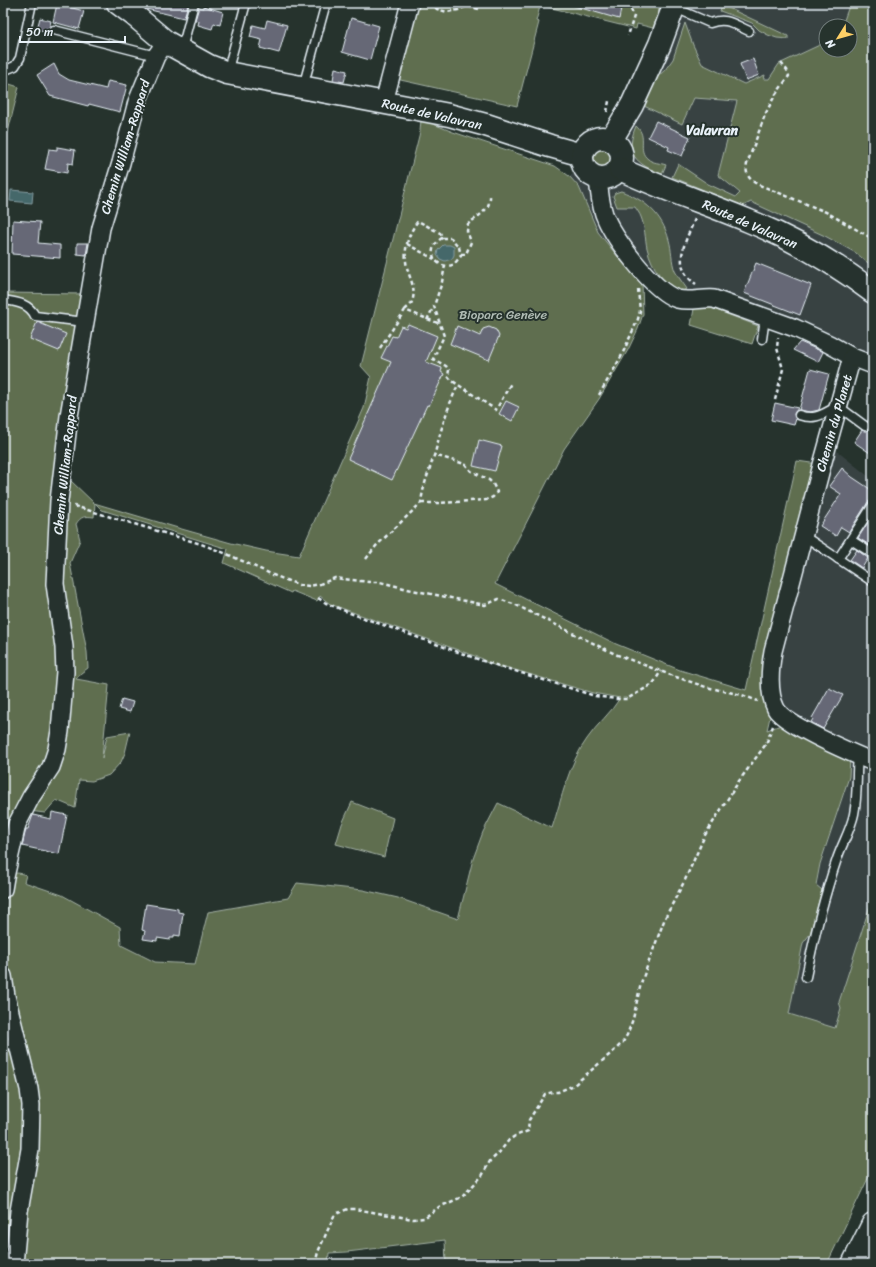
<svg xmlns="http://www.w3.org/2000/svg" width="876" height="1267" font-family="Sriracha,sans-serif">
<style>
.built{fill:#394343;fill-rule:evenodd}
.green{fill:#5e6e50;stroke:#a3b0a4}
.water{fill:#44676a;stroke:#869ea3}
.building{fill:#666876;stroke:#e8f1f8}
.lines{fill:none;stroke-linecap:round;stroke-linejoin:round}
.lane-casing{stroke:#e8f1f8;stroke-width:11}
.street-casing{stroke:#e8f1f8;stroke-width:20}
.secondary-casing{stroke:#e8f1f8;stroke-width:25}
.highway-casing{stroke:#e8f1f8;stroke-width:25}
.path{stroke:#e8f1f8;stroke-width:2.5;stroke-dasharray:4 3;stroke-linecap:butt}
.lane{stroke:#26332d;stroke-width:8}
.street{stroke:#26332d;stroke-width:17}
.secondary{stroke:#26332d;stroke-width:22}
.highway{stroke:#26332d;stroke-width:22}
.labels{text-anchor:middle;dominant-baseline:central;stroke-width:4;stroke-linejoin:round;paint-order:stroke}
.street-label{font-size:13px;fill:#e8f1f8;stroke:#26332d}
.park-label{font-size:13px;fill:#b1bdb5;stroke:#26332d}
.neighbourhood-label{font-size:14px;font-weight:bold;fill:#e8f1f8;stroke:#26332d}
</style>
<rect width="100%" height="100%" fill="#26332d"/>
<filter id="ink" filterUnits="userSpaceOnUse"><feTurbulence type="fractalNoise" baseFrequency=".025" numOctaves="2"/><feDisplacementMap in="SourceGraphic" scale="8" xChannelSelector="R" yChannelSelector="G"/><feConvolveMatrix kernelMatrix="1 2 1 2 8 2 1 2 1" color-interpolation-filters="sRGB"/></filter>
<g filter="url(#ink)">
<!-- built -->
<g class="built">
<path d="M 675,3 L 842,3 L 850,6 L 873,21 L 873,371 L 823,348 L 759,323 L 758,326 L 706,306 L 694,309 L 674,307 L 662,302 L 642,284 L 618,257 L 598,232 L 579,187 L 569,176 L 602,159 ZM 826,26 L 850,26 L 850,50 L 826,50 Z"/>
<polygon points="828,444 873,480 873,896 839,1002 841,1008 835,1028 789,1014 803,943 810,934 820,864 849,777 784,724 770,717 769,702"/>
</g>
<!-- green -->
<g class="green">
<polygon points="416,3 541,3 536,21 539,22 517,106 396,79"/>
<polygon points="549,3 661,3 653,28 637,24 636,29 548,7"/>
<polygon points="842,3 873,3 873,267 856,253 825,236 751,202 743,206 672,177 678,164 708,184 736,197 740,193 718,175 737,101 694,98 682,124 644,106 656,78 665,70 673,59 685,23 693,45 702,64 744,84 765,75 764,79 769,79 779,64 826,42 826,50 850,50 850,26 842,26 849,6"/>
<polygon points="722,5 788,36 788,39 777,38 768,35 759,30 752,23 720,11"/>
<polygon points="3,82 19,87 3,152"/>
<path d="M 421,119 L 453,132 L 555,166 L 569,176 L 579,187 L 598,232 L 618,257 L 642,284 L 643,314 L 638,329 L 628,350 L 599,399 L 564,449 L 495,584 L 616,644 L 680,670 L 746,690 L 797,461 L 818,464 L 769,702 L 770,717 L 767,730 L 784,724 L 850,757 L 849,777 L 820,864 L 816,885 L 822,890 L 810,934 L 803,943 L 789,1014 L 835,1028 L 841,1008 L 839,1002 L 873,896 L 873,1168 L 827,1264 L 446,1264 L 445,1240 L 347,1252 L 329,1253 L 328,1264 L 3,1264 L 3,1052 L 21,1042 L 11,1001 L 5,953 L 8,891 L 11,875 C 16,872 20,873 26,875 L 24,882 L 62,895 L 120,927 L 121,945 L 155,962 L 195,964 L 208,912 L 288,898 L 297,883 L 363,890 L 398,898 L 458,919 L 473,859 L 483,832 L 498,803 L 552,828 C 562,798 568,765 587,739 C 597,724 611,713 620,698 L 593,693 L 505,667 L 504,669 L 483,661 L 483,659 L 330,604 L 320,596 L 317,601 L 292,591 L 291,593 L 224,563 L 228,549 L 102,510 L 95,503 L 94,517 C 85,516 81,516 76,524 L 80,540 L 70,563 L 87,652 L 88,668 L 81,673 L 76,679 L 109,685 L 102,758 L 107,736 L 130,732 L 125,753 L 121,762 L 109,775 L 92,781 L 79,780 L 75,808 L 56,800 L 45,813 L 29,811 L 61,767 L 65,741 L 61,593 L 62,549 L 70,480 L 94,503 L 178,528 L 231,543 L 266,551 L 299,556 L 364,408 L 371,377 L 361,366 L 420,132 Z"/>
<path d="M 636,126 C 649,137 636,150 648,159 C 652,163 661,163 666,165 L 662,174 C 636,164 624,154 636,126 Z"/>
<circle cx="603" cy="158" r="10"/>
<path d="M 621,191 C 645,200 662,214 669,240 C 672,250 671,261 675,271 C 678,277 683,283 687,289 L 680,292 C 663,283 652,268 647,248 C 645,238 645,227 641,217 C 640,214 637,210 635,207 L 617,207 L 613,196 L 615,193 Z"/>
<polygon points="3,293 86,294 76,341 52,744 39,774 18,804 11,817 6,833 3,832"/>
<polygon points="706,306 758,326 752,344 691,325 694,309"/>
<polygon points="352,802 393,818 384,857 336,844 342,824"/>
</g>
<!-- water -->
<g class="water">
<polygon points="11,190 33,192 32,203 10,201"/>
<polygon points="443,245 450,245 454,247 454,255 452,259 445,261 440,259 437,255 438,250"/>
</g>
<!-- building -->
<g class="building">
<polygon points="141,3 183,3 188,4 184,18 146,9 141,5"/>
<polygon points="575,3 622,3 619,19 574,6"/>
<polygon points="57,4 84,11 79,29 53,22"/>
<polygon points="203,6 223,12 220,25 214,23 212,29 198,25 199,21 195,20 199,7 203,8"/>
<polygon points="40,18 51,21 48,32 37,29"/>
<polygon points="351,18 379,26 370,60 342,52"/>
<polygon points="267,20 287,25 279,53 260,48 262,40 250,37 253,25 265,28"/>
<polygon points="753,59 759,75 746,80 740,64"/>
<polygon points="54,64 59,74 69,80 106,89 108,81 127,85 120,112 89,104 88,106 50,96 37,75"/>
<polygon points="335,68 347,71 344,82 333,80"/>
<polygon points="656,121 690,137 682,156 668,150 669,147 648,137"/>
<polygon points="57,147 75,150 73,164 68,163 67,173 45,169 49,149 57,150"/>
<polygon points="13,220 40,222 38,243 60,245 60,258 12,254"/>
<polygon points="77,243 88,243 86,255 77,254"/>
<polygon points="756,263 811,285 800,315 744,293"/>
<polygon points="37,322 66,334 59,351 30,339"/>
<polygon points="408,324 437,336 426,362 442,368 441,372 444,374 429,406 427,405 392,480 348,459 391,362 381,358 392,336 396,337 401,326 406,328"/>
<polygon points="457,326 480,336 483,329 489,327 496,330 499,336 489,360 450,344"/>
<polygon points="800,342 823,352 818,362 793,350"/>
<polygon points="810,369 829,374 819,410 810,412 799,410"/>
<polygon points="506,401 519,407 512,421 499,414"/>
<polygon points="775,403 798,408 794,414 796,419 794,425 771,420"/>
<polygon points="873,413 873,455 854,442 862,430 867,431 870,429 870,424 868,421"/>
<polygon points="479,440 502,446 495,471 473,466"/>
<polygon points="842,468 852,477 873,491 873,500 868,502 849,532 841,527 836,536 820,526 841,494 829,486"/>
<polygon points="873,515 873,547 858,538"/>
<polygon points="857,550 868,558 862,568 850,560"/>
<polygon points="829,688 843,695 823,729 811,722 813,719 812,718"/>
<polygon points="122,699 133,702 130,712 119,709"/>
<polygon points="52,812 67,815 59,854 22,846 26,829 28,829 33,815 51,819"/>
<polygon points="146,904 178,909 178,912 183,913 180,936 174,935 174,938 170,938 170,940 157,938 157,941 143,939 145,931 142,930"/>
</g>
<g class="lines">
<defs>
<g id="lane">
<path d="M 673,7 L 710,23 C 727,17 733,24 749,31"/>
<polyline points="54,30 156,56"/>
<polyline points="182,49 194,3"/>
<polyline points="3,71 15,66 20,58 32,3"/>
<polyline points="227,73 246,3"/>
<polyline points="303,87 326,3"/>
<path d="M 3,300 C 16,302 29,303 35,316 L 85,322"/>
<polyline points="762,339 765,318"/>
<path d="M 799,415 C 816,421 824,413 838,406 L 865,426"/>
<polyline points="804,536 873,582"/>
<polyline points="851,540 873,554"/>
<polyline points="838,559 873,505"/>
<path d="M 806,977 C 814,937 824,897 837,859 C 842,844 851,829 854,814 C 858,794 856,775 858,756"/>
<polyline points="3,1048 16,1038"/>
</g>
<g id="street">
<polyline points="384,102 410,3"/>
<path d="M 598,178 C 599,190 600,202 604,214 C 613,238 653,291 677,299 C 689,302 702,298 714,299 L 795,328 L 829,344 L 852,357 L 822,465 L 773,651 C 770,668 768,693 776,709 C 785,725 854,754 873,762"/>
<polyline points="852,357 873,365"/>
<polyline points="3,889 5,877 17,824 31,797 51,767 57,749 60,731 65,672 64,647 55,584 59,501 69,416 101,228 121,163 137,102 156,56 166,42"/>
<polyline points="3,976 6,996 29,1089 31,1105 30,1149 19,1211 14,1264"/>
</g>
<g id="secondary">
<polyline points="118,3 134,15 166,42 209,66 227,73 449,115 486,125 550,146 582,155"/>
<circle cx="602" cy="158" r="20"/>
<polyline points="611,140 632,105 660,44 675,3"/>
<path d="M 620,169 C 662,189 706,203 749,221 C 793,239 835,263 873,292"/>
</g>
<polyline id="highway" points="853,1264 873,1224"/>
</defs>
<!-- lane casing -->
<use href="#lane" class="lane-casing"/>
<!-- street casing -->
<use href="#street" class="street-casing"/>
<!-- secondary casing -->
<use href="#secondary" class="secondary-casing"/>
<!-- highway casing -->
<use href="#highway" class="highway-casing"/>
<!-- path -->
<g class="path">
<polyline points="430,3 437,9 447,12 458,10 467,6 479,9"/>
<polyline points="628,3 634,16 628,36"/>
<path d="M 781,63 L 787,70 L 789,76 L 774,97 L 765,115 L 747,164 C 745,174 749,179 757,184 L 826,212 L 873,239"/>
<polyline points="607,112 609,101"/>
<path d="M 695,219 C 686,240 670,267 696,284"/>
<path d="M 442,238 L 451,238 L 459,247 L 461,256 C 459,258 456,262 454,264 C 440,272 421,252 442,238 Z"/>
<polyline points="407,244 434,259"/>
<path d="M 461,254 L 466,254 L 471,242 L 467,231 L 468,224 C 478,216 491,210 490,195"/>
<polyline points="445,265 442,282 434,306 444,336 433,359 446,366 449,370 448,376 451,380 496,410 511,383"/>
<path d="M 405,310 C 406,308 410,306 411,304 C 417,292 411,281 408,271 C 406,265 405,255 406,249 C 407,240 412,228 418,221 L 440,233 L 443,238"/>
<polyline points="427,320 433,308"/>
<polyline points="380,348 405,310 440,324"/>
<polyline points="599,395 621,357 638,319 640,311 638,289"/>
<polyline points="775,400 783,369 777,348 778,338"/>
<polyline points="421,503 440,503 486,500 493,497 497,492 493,484 489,480 471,471 465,464 434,455"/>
<polyline points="74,506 201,544 227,554 273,575 299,585 310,586 320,584 335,578 369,582 380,582 412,590 485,605 499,599 516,605 615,654 676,677 706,687 742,695 758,701"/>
<path d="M 366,559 L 376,546 L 421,503 C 423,484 431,467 436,449 C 442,426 448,406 458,385"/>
<polyline points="318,598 326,603 350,613 483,661 595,696 616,699 627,699 653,684 661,671"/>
<polyline points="315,1264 318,1252 334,1216 338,1213 348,1209 355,1209 413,1219 424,1218 439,1207 462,1197 482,1176 490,1161 498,1154 509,1140 515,1136 528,1131 529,1120 545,1094 553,1092 558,1092 574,1085 615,1050 623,1042 627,1035 633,1019 641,983 665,918 685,880 705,835 739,781 766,744 773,726"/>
</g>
<!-- lane -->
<use href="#lane" class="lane"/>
<!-- street -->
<use href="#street" class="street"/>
<!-- secondary -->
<use href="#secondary" class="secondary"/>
<!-- highway -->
<use href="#highway" class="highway"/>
</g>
</g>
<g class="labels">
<!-- street labels -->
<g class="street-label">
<text transform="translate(432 114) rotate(13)">Route de Valavran</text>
<text transform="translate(125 147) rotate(-73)">Chemin William-Rappard</text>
<text transform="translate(750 224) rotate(24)">Route de Valavran</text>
<text transform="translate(834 423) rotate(-74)">Chemin du Planet</text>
<text transform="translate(65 465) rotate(-84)">Chemin William-Rappard</text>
</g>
<!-- park labels -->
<g class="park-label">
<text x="503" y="314">Bioparc Genève</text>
</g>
<!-- neighbourhood labels -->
<g class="neighbourhood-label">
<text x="712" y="130">Valavran</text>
</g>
</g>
<!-- margin -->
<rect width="876" height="1267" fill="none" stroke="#26332d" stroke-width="16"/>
<rect x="8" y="8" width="860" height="1251" fill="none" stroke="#e8f1f8" stroke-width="1.5" filter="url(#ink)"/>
<!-- north arrow -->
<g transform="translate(838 38) rotate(233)"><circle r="19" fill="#26332d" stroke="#747f7e"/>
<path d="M0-3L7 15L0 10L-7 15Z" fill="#ffd166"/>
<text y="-6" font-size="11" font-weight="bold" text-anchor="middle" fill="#e8f1f8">N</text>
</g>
<!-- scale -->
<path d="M20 36v6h105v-6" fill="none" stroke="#e8f1f8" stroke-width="2"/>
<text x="26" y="36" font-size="12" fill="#e8f1f8" stroke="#26332d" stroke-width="3" paint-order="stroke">50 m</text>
</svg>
